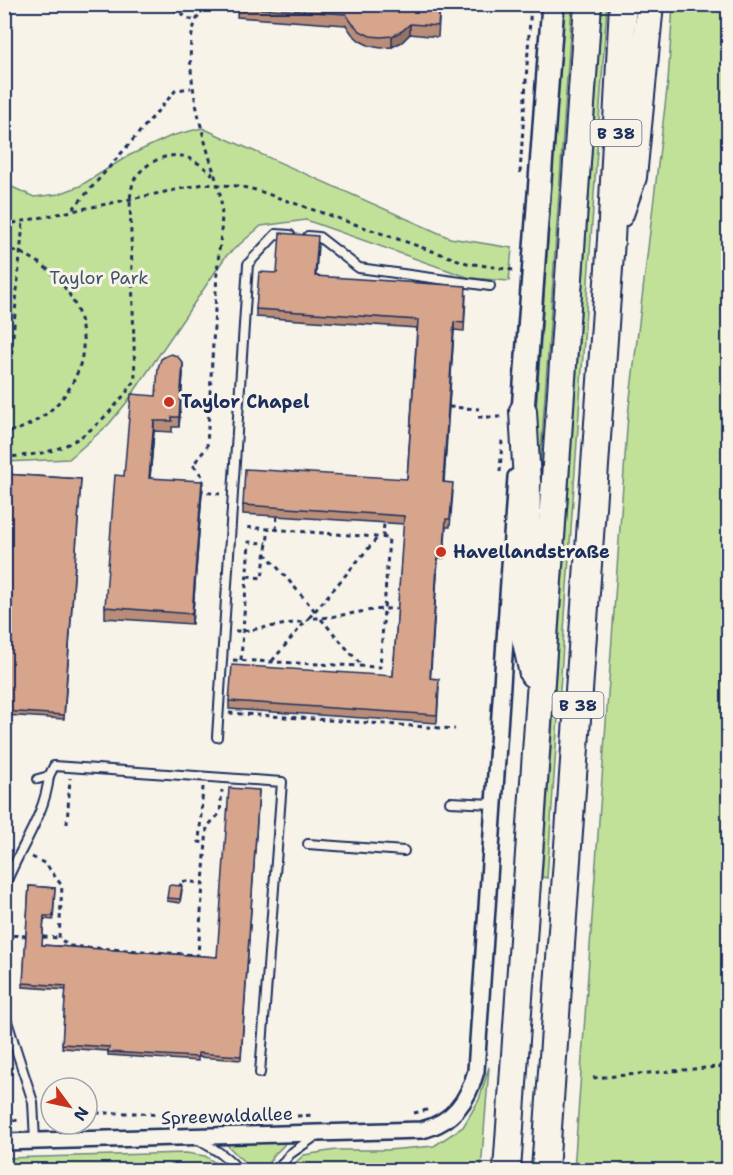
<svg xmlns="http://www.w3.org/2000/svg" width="733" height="1175" font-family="'Shantell Sans',sans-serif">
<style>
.green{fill:#c2e198;stroke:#6e887b;stroke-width:1.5}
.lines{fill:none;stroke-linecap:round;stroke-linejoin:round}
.service-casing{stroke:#1b2f5e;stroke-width:12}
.minor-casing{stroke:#1b2f5e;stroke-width:20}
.secondary-casing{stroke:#1b2f5e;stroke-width:26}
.trunk-casing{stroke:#1b2f5e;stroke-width:30}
.path{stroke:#1b2f5e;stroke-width:3;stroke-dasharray:4.5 4.5;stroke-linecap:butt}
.service{stroke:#f7f3e8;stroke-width:8}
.minor{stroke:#f7f3e8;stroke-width:15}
.secondary{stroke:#f7f3e8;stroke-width:21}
.trunk{stroke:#f7f3e8;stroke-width:26}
.wall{fill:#b98d78;stroke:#1b2f5e;stroke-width:1.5}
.shaded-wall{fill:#967362;stroke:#1b2f5e;stroke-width:1.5}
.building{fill:#d7a48c;stroke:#1b2f5e;stroke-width:1.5}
.poi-dot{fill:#c8321e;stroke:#f7f3e8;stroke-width:2}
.labels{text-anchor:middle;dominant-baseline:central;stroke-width:6;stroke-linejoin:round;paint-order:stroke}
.shield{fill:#f7f3e8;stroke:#5d6a87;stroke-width:1.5}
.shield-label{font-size:16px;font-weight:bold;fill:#1b2f5e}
.park-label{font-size:18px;fill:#3c536a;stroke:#f7f3e8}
.poi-label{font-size:18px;font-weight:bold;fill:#1b2f5e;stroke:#f7f3e8;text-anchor:start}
.street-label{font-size:18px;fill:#1b2f5e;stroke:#f7f3e8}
</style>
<rect width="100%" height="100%" fill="#f7f3e8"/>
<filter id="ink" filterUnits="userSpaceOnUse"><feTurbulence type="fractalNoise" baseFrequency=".0167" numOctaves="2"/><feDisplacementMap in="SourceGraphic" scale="12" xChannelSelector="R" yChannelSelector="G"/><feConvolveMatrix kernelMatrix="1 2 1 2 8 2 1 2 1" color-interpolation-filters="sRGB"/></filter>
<g filter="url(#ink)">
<!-- green -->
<g class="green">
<polygon points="564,5 572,5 539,482 534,441"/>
<polygon points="602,5 607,5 547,878 542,877"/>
<polygon points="673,5 728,5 728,1170 574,1170 628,415 668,81"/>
<polygon points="202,128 450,238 512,248 509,281 470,278 306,220 261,226 226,256 127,402 109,424 69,459 5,462 4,181 12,187 34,197 59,194 80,186 128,156 171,136"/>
<polygon points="489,1067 481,1170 287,1170 304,1155 336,1150 388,1150 434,1146 463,1127 479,1100"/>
<polygon points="285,1141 284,1145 273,1156 264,1170 248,1170 245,1163 228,1146 228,1143"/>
<polygon points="186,1153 205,1156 226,1170 5,1170 5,1158"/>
</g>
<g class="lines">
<defs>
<g id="service">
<polyline points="308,236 319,237 359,268 490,286"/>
<polyline points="217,737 248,264 276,234 290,235"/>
<polyline points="38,779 49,776 54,766 282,782 260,1073"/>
<polyline points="450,802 493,804"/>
<polyline points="308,844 404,851"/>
<path d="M 4,888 C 18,850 45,817 49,776"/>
<polyline points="4,1012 33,1102 35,1141"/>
<path d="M 197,1139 C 212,1148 228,1156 238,1170"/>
<polyline points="277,1170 290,1154 317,1135"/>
</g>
<path id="minor" d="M 4,1142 L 422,1130 C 453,1122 468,1101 476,1071 L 516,477"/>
<polyline id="secondary" points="523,411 553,4"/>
<g id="trunk">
<polyline points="620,214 633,177 650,4"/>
<polyline points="523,411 527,482 525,637 533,674"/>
<polyline points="507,1170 588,4"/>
<polyline points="545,1170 611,240 623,4"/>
</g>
</defs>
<!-- service casing -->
<use href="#service" class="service-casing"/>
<!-- minor casing -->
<use href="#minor" class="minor-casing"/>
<!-- secondary casing -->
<use href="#secondary" class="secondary-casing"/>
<!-- trunk casing -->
<use href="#trunk" class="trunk-casing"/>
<!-- path -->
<g class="path">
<path d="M 211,4 C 166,28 207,148 218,186 C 226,212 219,245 217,273 C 214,331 210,389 207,447 L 193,465 L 203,477 L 202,492 L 220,494"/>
<polyline points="173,9 194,21"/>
<polyline points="520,173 531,4"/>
<polyline points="73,209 176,90 191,88"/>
<polyline points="4,225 204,184 238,186 256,190 467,263 513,270"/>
<path d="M 4,248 C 49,257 86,300 83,348 C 80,389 45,426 4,433"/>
<polyline points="4,370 11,359 23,222"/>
<polyline points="449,407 479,409"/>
<polyline points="478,417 503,417"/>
<path d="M 4,457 C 25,456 49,454 68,444 C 95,431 117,405 135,381 L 130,199 C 131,193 132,185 134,180 C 143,164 167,151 186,157 C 197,161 205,168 213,175"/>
<polyline points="500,472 502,440"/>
<polyline points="276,530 277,516"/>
<polyline points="383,538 384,523"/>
<polyline points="265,553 315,611"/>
<polyline points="247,576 262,578 269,529"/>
<polyline points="309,618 378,537"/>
<polyline points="321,619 362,666"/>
<path d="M 235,631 L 243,631 L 306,621 L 309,618 C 339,619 368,607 398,609"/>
<polyline points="233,660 380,667 389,538 243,527"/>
<polyline points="241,660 249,542 267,543"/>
<polyline points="272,661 305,622"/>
<polyline points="229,713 455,729"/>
<polyline points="203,787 199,842 206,843"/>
<polyline points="67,824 70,778"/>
<polyline points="32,857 46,864 62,886 59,938 69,946 198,955 207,827 220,813 222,790"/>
<polyline points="180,888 181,881 203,883"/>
<polyline points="4,935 26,936"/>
<polyline points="43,937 59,938"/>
<polyline points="593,1078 728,1066"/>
<polyline points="87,1113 141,1113 187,1118 220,1118"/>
<polyline points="414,1113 431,1109"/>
<polyline points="297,1116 314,1115"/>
<polyline points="4,1121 22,1120"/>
</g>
<!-- service -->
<use href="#service" class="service"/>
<!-- minor -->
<use href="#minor" class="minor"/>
<!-- secondary -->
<use href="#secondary" class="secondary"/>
<!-- trunk -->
<use href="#trunk" class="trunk"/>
</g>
<!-- wall -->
<g class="wall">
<polygon points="238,4 440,4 438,37 410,34 402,42 392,47 381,48 370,46 360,41 352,34 346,25 237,17"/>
<polygon points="318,244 316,276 466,295 464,331 454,330 444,482 453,491 450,527 446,527 444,558 438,558 430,678 439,687 437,723 229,709 229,701 393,676 404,524 243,514 243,505 407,479 417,328 256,317 256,309 277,273"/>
<polygon points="183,374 179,427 172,427 172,432 154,431 150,478 202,492 192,624 105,618 105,607 124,476 156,396"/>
<polygon points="4,474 81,479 64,719 4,715"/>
<polygon points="259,790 241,1060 198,1057 198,1061 108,1055 108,1051 62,1048 66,990 23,987 29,886 55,888 53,920 44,919 42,945 217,957"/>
<polygon points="182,890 180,903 167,901 167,898"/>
</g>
<!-- shaded-wall -->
<g class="shaded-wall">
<polygon points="410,24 410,34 402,42 392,47 392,36"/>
<polygon points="454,322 454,330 443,490 443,482"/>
<polygon points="183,363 183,374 179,427 179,417"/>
<polygon points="154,421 154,431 149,488 149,478"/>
<polygon points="202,481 202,492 192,624 192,614"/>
<polygon points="438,550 438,558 430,687 430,678"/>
</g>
<!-- building -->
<g class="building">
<polygon points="238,4 440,4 438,26 410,24 402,31 392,36 381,37 370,36 360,31 352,23 346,14 237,7"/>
<polygon points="280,233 318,236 315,276 466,286 464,323 454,322 443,482 453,483 450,519 446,519 444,550 438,550 430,678 439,679 437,715 229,701 232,665 393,676 404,516 243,505 245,469 407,479 418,320 256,309 259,272 277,273"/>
<polygon points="171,354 177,356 183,363 179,417 172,417 172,421 154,421 149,478 202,481 192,614 105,607 115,475 124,476 131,394 156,396 158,368 161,359 166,356"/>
<polygon points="4,474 81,479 64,715 4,711"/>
<polygon points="229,788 259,790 241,1056 198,1053 198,1057 108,1052 109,1047 62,1044 66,986 23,983 29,886 55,888 53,916 44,916 42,945 217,957"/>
<polygon points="169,885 182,886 180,899 167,898"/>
</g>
</g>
<!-- markers -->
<g class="poi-dot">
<circle cx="169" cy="402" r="6"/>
<circle cx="441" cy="552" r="6"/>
</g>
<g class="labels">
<!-- shield labels -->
<g class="shield">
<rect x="590.5" y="120" width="51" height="26" rx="4.5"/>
<rect x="552.5" y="692" width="51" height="26" rx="4.5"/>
</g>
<g class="shield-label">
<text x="616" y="133">B 38</text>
<text x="578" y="705">B 38</text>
</g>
<!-- park labels -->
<g class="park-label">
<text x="99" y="278">Taylor Park</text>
</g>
<!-- poi labels -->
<g class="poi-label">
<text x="181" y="402">Taylor Chapel</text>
<text x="453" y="552">Havellandstraße</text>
</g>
<!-- street labels -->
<g class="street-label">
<text transform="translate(227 1116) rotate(-2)">Spreewaldallee</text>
</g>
</g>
<!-- margin -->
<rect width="733" height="1175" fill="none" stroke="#f7f3e8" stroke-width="24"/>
<rect x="12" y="12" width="709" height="1151" fill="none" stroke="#1b2f5e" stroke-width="2" filter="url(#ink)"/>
<!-- north arrow -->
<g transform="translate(69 1106) rotate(123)"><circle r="28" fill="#f7f3e8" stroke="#9fa5b1" stroke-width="1.5"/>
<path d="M0-4.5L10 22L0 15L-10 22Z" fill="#c8321e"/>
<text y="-9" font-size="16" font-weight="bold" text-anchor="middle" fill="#1b2f5e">N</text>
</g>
</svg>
